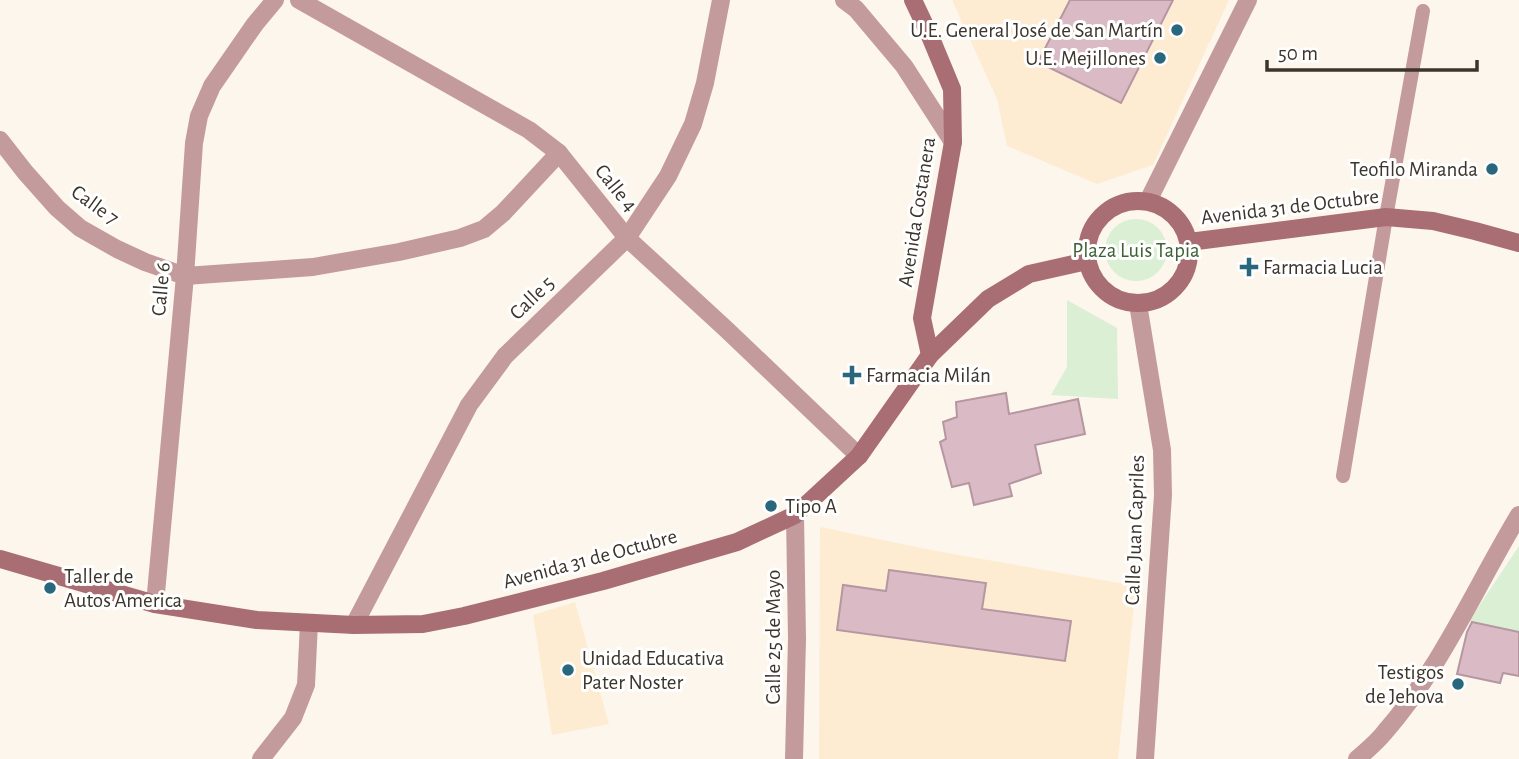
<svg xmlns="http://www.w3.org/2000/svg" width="1519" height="759" font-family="'Alegreya Sans',sans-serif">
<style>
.built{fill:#fdecd2}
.green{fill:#daefd3}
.building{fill:#d9bac5;stroke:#b597a2;stroke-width:2}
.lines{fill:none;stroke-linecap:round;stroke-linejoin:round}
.service{stroke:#c49b9d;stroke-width:14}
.minor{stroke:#c49b9d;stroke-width:18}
.tertiary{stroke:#c49b9d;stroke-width:18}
.secondary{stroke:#a96e73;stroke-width:18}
.poi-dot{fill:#28677c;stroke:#fff;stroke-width:2.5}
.labels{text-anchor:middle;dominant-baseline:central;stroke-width:6;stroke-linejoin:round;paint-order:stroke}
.poi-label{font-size:21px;fill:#3b352b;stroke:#fff;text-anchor:start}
.street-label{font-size:21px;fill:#3b352b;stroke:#fff}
.park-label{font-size:21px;fill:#3e6033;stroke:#fff}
</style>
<rect width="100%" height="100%" fill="#fdf6ec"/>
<!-- built -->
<g class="built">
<polygon points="952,0 1229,0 1153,165 1097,184 1007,146 997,99"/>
<polygon points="820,527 936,551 1136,586 1118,759 819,759"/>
<polygon points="575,602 609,724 552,735 533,615"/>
</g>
<!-- green -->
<g class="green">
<circle cx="1136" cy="250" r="31"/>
<polygon points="1067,300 1117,328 1118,399 1051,395 1067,367"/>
<polygon points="1519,546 1519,632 1469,621"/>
</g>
<!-- building -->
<g class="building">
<polygon points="1070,0 1173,0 1121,103 1038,62"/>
<polygon points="1006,393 1009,414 1078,399 1085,434 1035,445 1041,473 1009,484 1012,496 974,505 969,483 952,487 940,442 946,439 943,422 957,417 956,402"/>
<polygon points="889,570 986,583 982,609 1071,621 1065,661 837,630 843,585 886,591"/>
<polygon points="1472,622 1519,632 1519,676 1503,673 1500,683 1457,674 1467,632"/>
</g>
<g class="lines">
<!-- service -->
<polyline class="service" points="1343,476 1386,217 1423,11"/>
<!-- minor -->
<g class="minor">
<polyline points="299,0 529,130 559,153 627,238 727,330 859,456"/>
<polyline points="844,0 856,9 904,66 953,142"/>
<polyline points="0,140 25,172 57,208 80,228 117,249 145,262 185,276 313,267 399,252 460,238 484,229 503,213 559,153"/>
<polyline points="1138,304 1162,450 1163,495 1145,759"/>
<polyline points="155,604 185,276 194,143 199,116 212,86 255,24 275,0"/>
<polyline points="354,625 469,405 505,356 627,238 668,176 693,124 705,83 721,0"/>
<polyline points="261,759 293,718 306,685 309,623"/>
<path d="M 1357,759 C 1366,751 1376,743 1384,733 C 1441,668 1475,588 1519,515"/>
</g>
<!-- tertiary -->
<g class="tertiary">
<polyline points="1148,201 1248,0"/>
<polyline points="794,759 797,639 795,515"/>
</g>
<!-- secondary -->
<g class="secondary">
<polyline points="913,0 930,36 952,89 953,142 922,318 930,355"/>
<circle cx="1138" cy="252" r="51"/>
<polyline points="1189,242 1386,217 1433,221 1475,231 1519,243"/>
<polyline points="0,559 155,604 257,620 354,625 423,624 464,616 603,581 737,542 795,515 859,456 930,355 988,299 1029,274 1087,261"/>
</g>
</g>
<!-- markers -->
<g class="poi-dot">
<circle cx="1177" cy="30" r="7"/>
<circle cx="1160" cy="58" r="7"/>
<circle cx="1492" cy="169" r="7"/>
<path d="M1245.5 256.5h7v7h7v7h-7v7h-7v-7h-7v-7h7z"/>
<path d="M848.5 364.5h7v7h7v7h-7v7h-7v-7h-7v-7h7z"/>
<circle cx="771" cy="506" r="7"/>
<circle cx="50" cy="588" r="7"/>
<circle cx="568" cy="670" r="7"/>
<circle cx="1458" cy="684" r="7"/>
</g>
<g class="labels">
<!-- poi labels -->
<g class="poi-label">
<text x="1163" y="30" text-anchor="end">U.E. General José de San Martín</text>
<text x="1146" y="58" text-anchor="end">U.E. Mejillones</text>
<text x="1478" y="169" text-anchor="end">Teofilo Miranda</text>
<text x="1263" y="267">Farmacia Lucia</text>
<text x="866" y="375">Farmacia Milán</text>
<text x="785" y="506">Tipo A</text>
<text x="64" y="576">Taller de<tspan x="64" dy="24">Autos America</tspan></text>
<text x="582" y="658">Unidad Educativa<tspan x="582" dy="24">Pater Noster</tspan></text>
<text x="1444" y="672" text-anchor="end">Testigos<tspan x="1444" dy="24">de Jehova</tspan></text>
</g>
<!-- street labels -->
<g class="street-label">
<text transform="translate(616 188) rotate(51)">Calle 4</text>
<text transform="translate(95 205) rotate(36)">Calle 7</text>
<text transform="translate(1290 207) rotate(-7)">Avenida 31 de Octubre</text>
<text transform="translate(917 212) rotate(-81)">Avenida Costanera</text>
<text transform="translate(161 289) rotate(-85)">Calle 6</text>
<text transform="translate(532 298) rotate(-44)">Calle 5</text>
<text transform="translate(1135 530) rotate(-88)">Calle Juan Capriles</text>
<text transform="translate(590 559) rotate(-15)">Avenida 31 de Octubre</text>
<text transform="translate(773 637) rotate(-90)">Calle 25 de Mayo</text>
</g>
<!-- park labels -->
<g class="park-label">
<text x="1136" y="250">Plaza Luis Tapia</text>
</g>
</g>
<!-- scale -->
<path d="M1267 60v10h210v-10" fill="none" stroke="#3b352b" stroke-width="3.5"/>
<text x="1278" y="60" font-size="21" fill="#3b352b" stroke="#ffffff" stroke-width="5" paint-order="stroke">50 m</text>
</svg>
